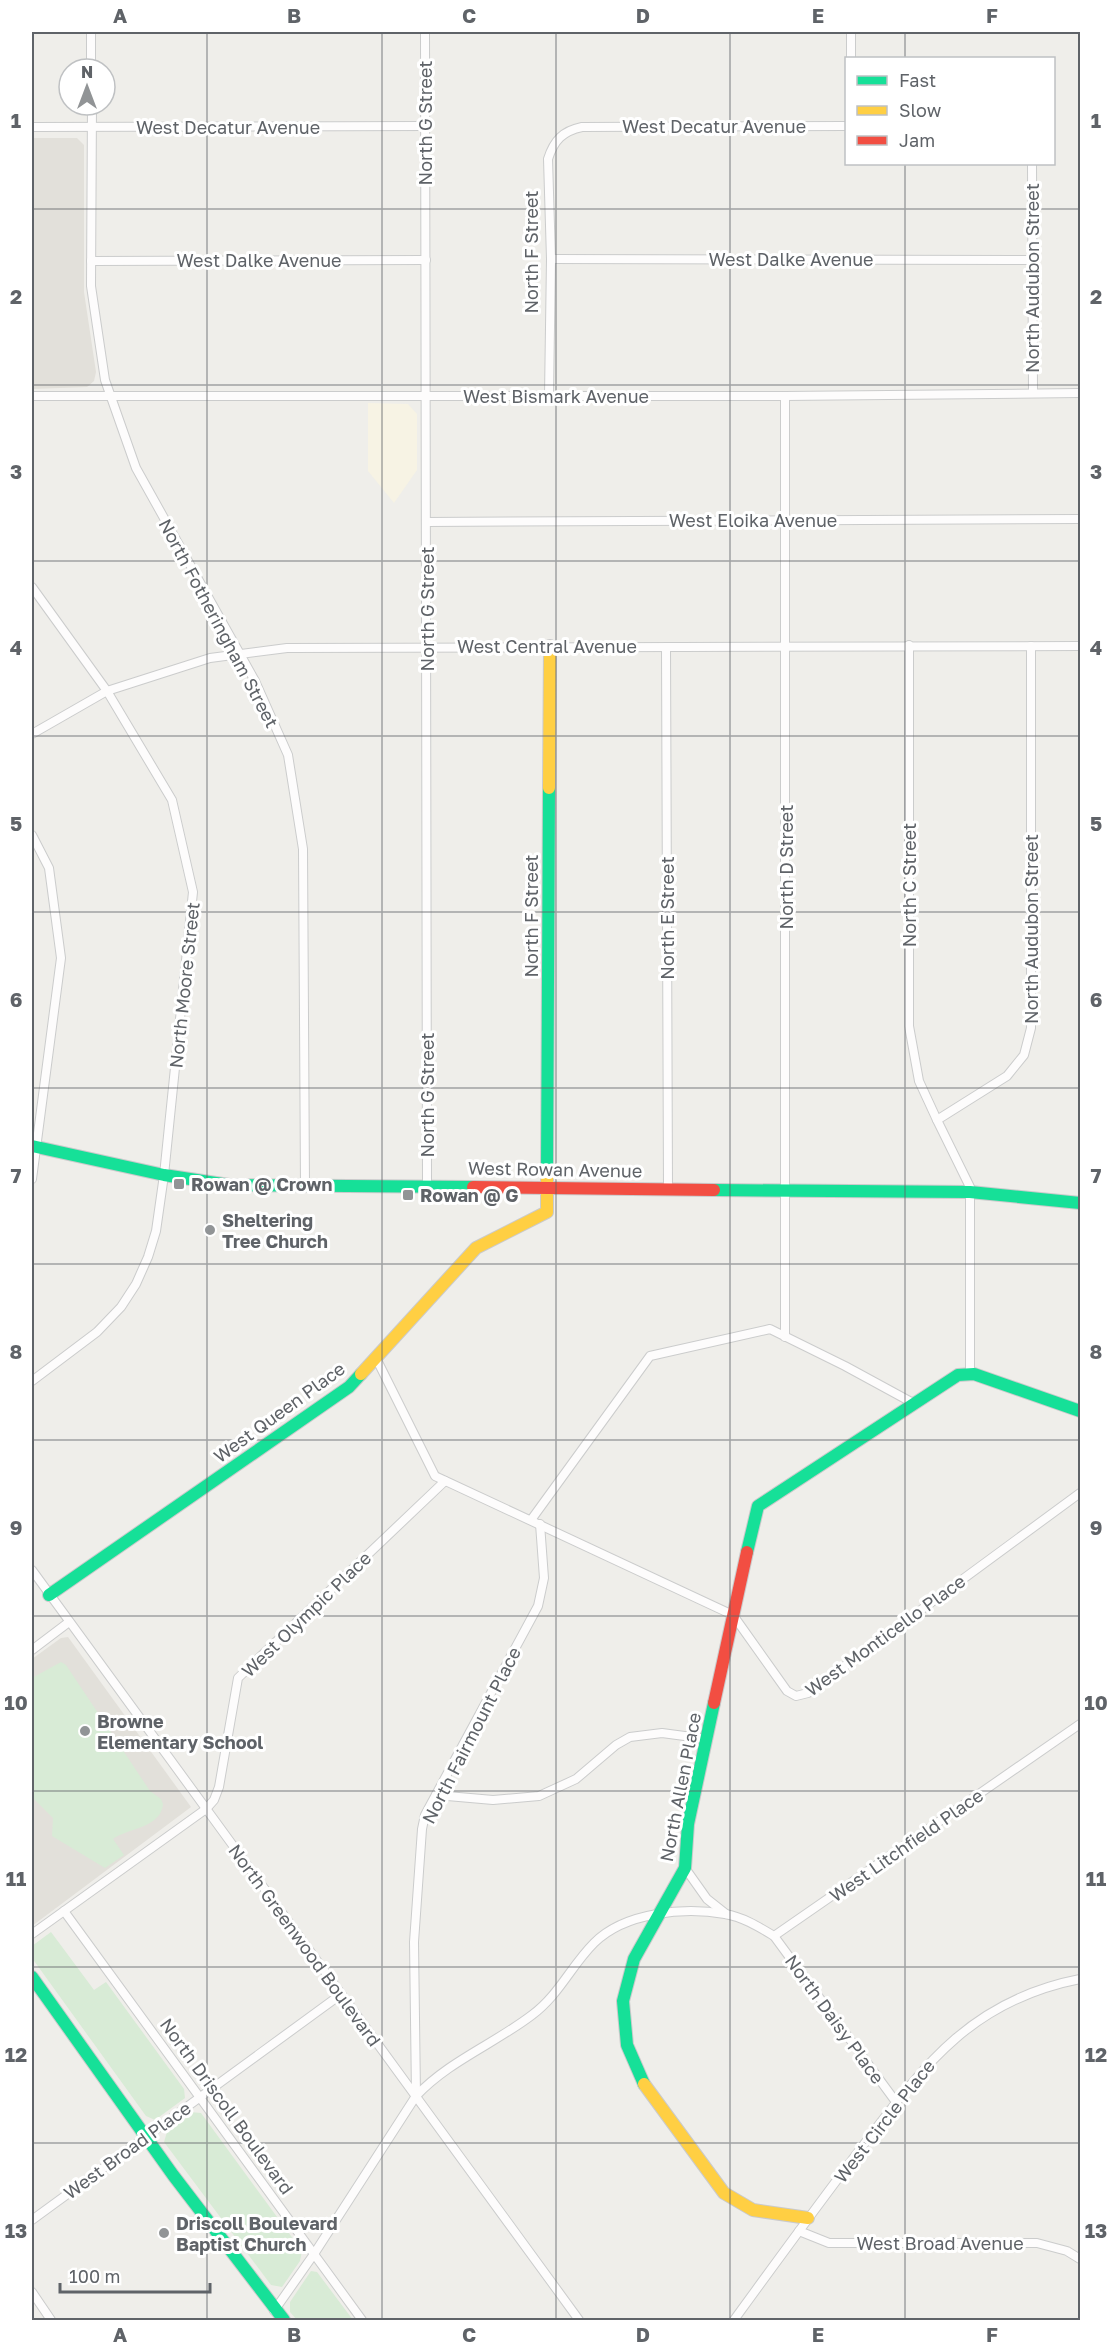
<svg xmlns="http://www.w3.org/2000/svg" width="1112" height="2352" font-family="'Golos Text',sans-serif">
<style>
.commercial{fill:#f7f3e4}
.education{fill:#e2e0da}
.green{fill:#d8ebd6}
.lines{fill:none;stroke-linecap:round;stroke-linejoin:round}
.street-casing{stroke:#cbcccc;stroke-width:10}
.fast-casing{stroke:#cacacb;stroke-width:14}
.slow-casing{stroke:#cacacb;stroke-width:14}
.jam-casing{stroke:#cacacb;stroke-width:14}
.street{stroke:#fdfcfc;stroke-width:8}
.fast{stroke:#16e098;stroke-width:12}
.slow{stroke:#ffcf43;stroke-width:12}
.jam{stroke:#f24e42;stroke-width:12}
.grid{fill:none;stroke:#5f6368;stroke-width:1.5;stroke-opacity:0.55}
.poi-dot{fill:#919496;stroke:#fff;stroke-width:2}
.labels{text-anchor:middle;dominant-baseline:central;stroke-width:6;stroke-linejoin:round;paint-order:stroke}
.street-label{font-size:18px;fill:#5f6368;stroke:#fff}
.poi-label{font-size:18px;font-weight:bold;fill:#5f6368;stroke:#fff;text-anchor:start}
.neatline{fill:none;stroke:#5f6368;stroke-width:2}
.grid-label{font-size:20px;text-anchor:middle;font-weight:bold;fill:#5f6368}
</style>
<rect width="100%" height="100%" fill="#efeeea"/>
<!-- commercial -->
<polygon class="commercial" points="368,403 408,404 417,414 417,470 394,503 368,471"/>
<!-- education -->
<g class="education">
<polygon points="32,138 77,138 84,145 84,292 96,372 94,381 87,387 32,389"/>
<polygon points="68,1637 191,1807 32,1926 32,1659 61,1638"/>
</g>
<!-- green -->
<g class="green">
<path d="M 61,1662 L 66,1665 L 150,1791 L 161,1799 L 163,1804 C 161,1828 128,1828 113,1839 L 124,1855 L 105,1868 L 52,1836 L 53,1818 L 32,1797 L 32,1678 Z"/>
<polygon points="51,1932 94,1990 106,1982 184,2089 185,2098 155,2120 146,2116 32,1958 32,1946"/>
<polygon points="190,2112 201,2113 302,2251 300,2261 282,2287 271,2285 164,2142 167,2132"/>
<polygon points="311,2271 317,2272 353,2320 297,2320 290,2312 290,2302"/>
</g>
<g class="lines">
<defs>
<g id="street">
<polyline points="91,32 91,69"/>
<polyline points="425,32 427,1186"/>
<polyline points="851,32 851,58"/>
<polyline points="92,105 91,286 105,380 136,468 255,681 288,755 303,849 305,1186"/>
<polyline points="32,127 425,126"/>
<polyline points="1032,164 1033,393"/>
<polyline points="551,259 1032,260"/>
<polyline points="91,261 426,260"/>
<path d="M 549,395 L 551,259 L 548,159 C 554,140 563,131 582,127 L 846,126"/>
<polyline points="32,396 785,396 1080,393"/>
<polyline points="426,522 1080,519"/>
<polyline points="32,587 107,691 172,800 193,892 164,1175 156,1231 148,1257 136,1284 121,1307 97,1332 32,1381"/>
<polyline points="909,645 909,1026 919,1081 937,1120"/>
<polyline points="666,647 668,1189"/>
<polyline points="32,734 107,691 210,658 287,648 1080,646"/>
<polyline points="32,835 49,868 61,958 32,1179"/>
<polyline points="785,1337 785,396"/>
<polyline points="376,1358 435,1476 733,1615 787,1691 796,1696 808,1693 1080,1493"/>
<polyline points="970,1374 970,1187 937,1120 1007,1076 1024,1055 1031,1028 1031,646"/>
<polyline points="531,1520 650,1356 770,1329 845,1366 913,1403"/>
<polyline points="32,1570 579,2320"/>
<polyline points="32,1650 69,1622"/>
<polyline points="436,1795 493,1800 539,1796 576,1779 616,1745 630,1737 662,1733 707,1739"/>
<polyline points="685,1868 707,1899 726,1914"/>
<polyline points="64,1911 362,2320"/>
<polyline points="32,1934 206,1809 214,1800 219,1787 238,1678 445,1481"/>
<polyline points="774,1936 896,2102"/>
<polyline points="416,2095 414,1942 422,1829 425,1815 538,1606 544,1578 540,1524"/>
<polyline points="32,2220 340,1995"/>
<polyline points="799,2231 829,2243 1037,2243 1067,2251 1080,2259"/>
<polyline points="32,2292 51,2320"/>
<path d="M 274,2311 L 314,2254 L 416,2096 C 449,2061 494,2044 532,2015 C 559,1995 571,1966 594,1943 C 625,1912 684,1907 725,1914 C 743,1917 759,1927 774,1936 L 1080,1724"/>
<path d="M 734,2320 C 774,2265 814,2210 855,2156 C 920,2071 967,2001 1080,1979"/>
</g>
<g id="fast">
<polyline points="32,1146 164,1175 229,1185 473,1187"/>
<polyline points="547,1170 549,788"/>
<polyline points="714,1190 970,1192 1080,1203"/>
<polyline points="747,1552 758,1506 958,1375 974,1374 1080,1411"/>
<polyline points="49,1595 349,1387 361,1374"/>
<polyline points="32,1977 173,2175 284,2320"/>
<polyline points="644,2084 627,2045 623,2001 634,1959 685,1868 688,1824 714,1703"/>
</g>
<g id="slow">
<polyline points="549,788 550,646"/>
<polyline points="361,1374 476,1248 547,1212 547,1170"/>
<polyline points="644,2084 724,2193 753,2210 808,2218"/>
</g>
<g id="jam">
<polyline points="473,1187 714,1190"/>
<polyline points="714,1703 747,1552"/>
</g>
</defs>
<!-- street casing -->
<use href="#street" class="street-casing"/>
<!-- fast casing -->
<use href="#fast" class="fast-casing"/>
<!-- slow casing -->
<use href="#slow" class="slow-casing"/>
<!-- jam casing -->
<use href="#jam" class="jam-casing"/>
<!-- street -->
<use href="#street" class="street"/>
<!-- fast -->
<use href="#fast" class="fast"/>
<!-- slow -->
<use href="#slow" class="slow"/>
<!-- jam -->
<use href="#jam" class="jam"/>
</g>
<!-- grid -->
<path class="grid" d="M 207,32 L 207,2320M 382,32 L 382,2320M 556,32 L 556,2320M 730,32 L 730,2320M 905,32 L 905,58M 905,164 L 905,2320M 32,209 L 1080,209M 32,385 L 1080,385M 32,561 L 1080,561M 32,736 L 1080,736M 32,912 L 1080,912M 32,1088 L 1080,1088M 32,1264 L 1080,1264M 32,1440 L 1080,1440M 32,1616 L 1080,1616M 32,1791 L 1080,1791M 32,1967 L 1080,1967M 32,2143 L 1080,2143"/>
<!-- markers -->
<g class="poi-dot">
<rect x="173" y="1178" width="12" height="12" rx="3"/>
<rect x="402" y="1189" width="12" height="12" rx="3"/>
<circle cx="210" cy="1230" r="6"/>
<circle cx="85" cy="1731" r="6"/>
<circle cx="164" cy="2233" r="6"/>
</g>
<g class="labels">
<!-- street labels -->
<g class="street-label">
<text transform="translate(425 123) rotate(-90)">North G Street</text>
<text x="714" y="126">West Decatur Avenue</text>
<text x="228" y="127">West Decatur Avenue</text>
<text transform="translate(531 252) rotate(-90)">North F Street</text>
<text x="791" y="259">West Dalke Avenue</text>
<text x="259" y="260">West Dalke Avenue</text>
<text transform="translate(1032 278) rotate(-90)">North Audubon Street</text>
<text x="556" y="396">West Bismark Avenue</text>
<text x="753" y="520">West Eloika Avenue</text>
<text transform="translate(427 609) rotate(-90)">North G Street</text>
<text transform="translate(219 623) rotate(62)">North Fotheringham Street</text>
<text x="547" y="646">West Central Avenue</text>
<text transform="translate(786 867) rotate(-90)">North D Street</text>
<text transform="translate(909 885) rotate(-90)">North C Street</text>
<text transform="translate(531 916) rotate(-90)">North F Street</text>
<text transform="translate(667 918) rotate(-90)">North E Street</text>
<text transform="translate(1031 929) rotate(-90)">North Audubon Street</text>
<text transform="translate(184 985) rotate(-84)">North Moore Street</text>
<text transform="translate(427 1095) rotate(-90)">North G Street</text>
<text transform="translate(555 1169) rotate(1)">West Rowan Avenue</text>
<text transform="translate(279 1412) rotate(-36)">West Queen Place</text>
<text transform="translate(306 1614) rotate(-44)">West Olympic Place</text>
<text transform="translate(885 1635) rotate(-36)">West Monticello Place</text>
<text transform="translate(471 1735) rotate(-63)">North Fairmount Place</text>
<text transform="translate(680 1787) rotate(-79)">North Allen Place</text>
<text transform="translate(906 1845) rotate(-35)">West Litchfield Place</text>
<text transform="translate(305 1945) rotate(54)">North Greenwood Boulevard</text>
<text transform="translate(835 2019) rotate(54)">North Daisy Place</text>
<text transform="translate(227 2106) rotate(54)">North Driscoll Boulevard</text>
<text transform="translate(884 2121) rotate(-52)">West Circle Place</text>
<text transform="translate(127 2150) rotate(-36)">West Broad Place</text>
<text x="940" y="2243">West Broad Avenue</text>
</g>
<!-- poi labels -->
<g class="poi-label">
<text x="191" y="1184">Rowan @ Crown</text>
<text x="420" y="1195">Rowan @ G</text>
<text x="222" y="1220">Sheltering<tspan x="222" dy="21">Tree Church</tspan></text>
<text x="97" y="1721">Browne<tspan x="97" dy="21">Elementary School</tspan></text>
<text x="176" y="2223">Driscoll Boulevard<tspan x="176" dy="21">Baptist Church</tspan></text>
</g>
</g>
<!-- border -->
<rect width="1112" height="2352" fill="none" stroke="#ffffff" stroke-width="66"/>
<!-- legend -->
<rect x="845" y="57" width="210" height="108" fill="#ffffff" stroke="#bfc1c3" stroke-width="1.5"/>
<rect x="857" y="76" width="30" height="9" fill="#16e098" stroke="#bfc1c3" stroke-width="1.5"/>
<text x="899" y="87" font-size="18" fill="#5f6368">Fast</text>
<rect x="857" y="106" width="30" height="9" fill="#ffcf43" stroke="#bfc1c3" stroke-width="1.5"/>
<text x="899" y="117" font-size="18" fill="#5f6368">Slow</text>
<rect x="857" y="136" width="30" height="9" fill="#f24e42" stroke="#bfc1c3" stroke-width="1.5"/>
<text x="899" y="147" font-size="18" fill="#5f6368">Jam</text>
<!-- north arrow -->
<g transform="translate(87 87)"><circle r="28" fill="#ffffff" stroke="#bfc1c3" stroke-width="1.5"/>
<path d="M0-4.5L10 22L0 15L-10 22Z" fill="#919496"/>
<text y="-9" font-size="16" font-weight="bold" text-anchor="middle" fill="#5f6368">N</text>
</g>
<!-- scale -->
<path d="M60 2283v9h150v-9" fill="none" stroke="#5f6368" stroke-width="3"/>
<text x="69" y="2283" font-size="18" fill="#5f6368" stroke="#ffffff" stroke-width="4.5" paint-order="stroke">100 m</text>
<rect x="33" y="33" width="1046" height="2286" class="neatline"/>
<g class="grid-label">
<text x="120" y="23">A</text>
<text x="294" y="23">B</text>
<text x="469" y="23">C</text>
<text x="643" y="23">D</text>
<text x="818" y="23">E</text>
<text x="992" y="23">F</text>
<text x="16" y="128">1</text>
<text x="1096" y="128">1</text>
<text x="16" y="304">2</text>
<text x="1096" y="304">2</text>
<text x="16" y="479">3</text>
<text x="1096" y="479">3</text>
<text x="16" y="655">4</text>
<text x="1096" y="655">4</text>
<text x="16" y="831">5</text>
<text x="1096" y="831">5</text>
<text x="16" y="1007">6</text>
<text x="1096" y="1007">6</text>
<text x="16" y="1183">7</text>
<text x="1096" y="1183">7</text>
<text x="16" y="1359">8</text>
<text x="1096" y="1359">8</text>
<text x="16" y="1535">9</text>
<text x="1096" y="1535">9</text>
<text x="16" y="1710">10</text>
<text x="1096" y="1710">10</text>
<text x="16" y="1886">11</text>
<text x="1096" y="1886">11</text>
<text x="16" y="2062">12</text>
<text x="1096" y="2062">12</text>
<text x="16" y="2238">13</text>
<text x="1096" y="2238">13</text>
<text x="120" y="2342">A</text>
<text x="294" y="2342">B</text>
<text x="469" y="2342">C</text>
<text x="643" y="2342">D</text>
<text x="818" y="2342">E</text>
<text x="992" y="2342">F</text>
</g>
</svg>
